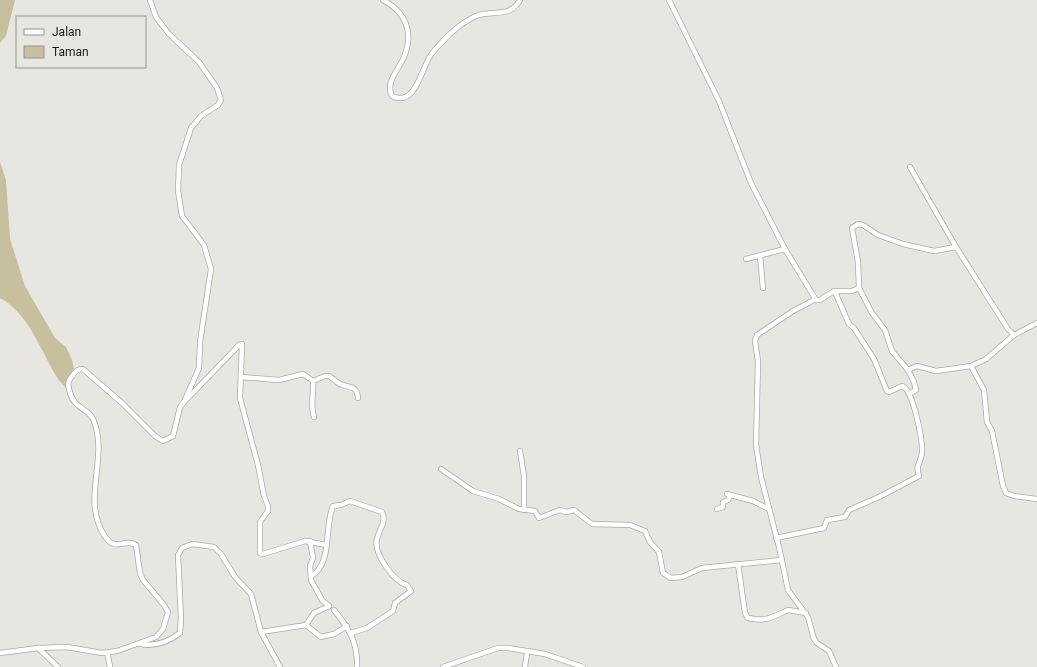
<svg xmlns="http://www.w3.org/2000/svg" width="1037" height="667" font-family="Roboto,sans-serif">
<style>
.green{fill:#c6c09f}
.lines{fill:none;stroke-linecap:round;stroke-linejoin:round}
.minor-casing{stroke:#abaaa4;stroke-width:6}
.minor{stroke:#fff;stroke-width:4.5}
</style>
<rect width="100%" height="100%" fill="#e7e6e0"/>
<!-- green -->
<g class="green">
<polygon points="0,0 15,0 6,36 0,43"/>
<path d="M 0,162 L 6,180 L 10,239 L 25,286 L 55,338 L 66,347 L 72,360 L 74,369 L 70,381 L 74,397 C 69,391 63,385 58,379 C 41,352 29,313 0,298 Z"/>
</g>
<g class="lines">
<defs>
<g id="minor">
<path d="M 383,0 C 406,12 414,32 404,57 C 399,69 385,82 392,96 C 414,106 420,75 427,62 C 430,54 436,48 442,42 C 450,33 464,21 476,16 C 493,9 509,19 520,0"/>
<polyline points="669,0 719,101 751,183 785,249 816,300"/>
<polyline points="910,167 956,247"/>
<polyline points="760,256 763,288"/>
<polyline points="746,259 785,249"/>
<polyline points="859,288 872,313 885,330 892,351 908,370 914,382 916,390 909,394"/>
<polyline points="971,366 984,390 987,422 992,431 1003,486 1006,493 1014,496 1037,499"/>
<polyline points="908,370 917,366 936,371 971,366 986,359 1014,335"/>
<polyline points="241,377 279,380 303,374 313,381"/>
<polyline points="186,400 239,345 242,344 240,398 258,465 264,496 268,506 268,511 260,522 260,553 263,554 305,541 326,545"/>
<path d="M 314,417 C 310,405 314,393 313,381 L 325,376 L 329,376 C 333,378 336,382 340,384 C 349,388 357,385 358,398"/>
<polyline points="520,451 524,476 524,510"/>
<polyline points="441,469 473,491 499,499 519,509 535,511 539,518 560,510 566,512 574,510 592,524 630,525 645,531 650,542 659,552 663,573 671,578 682,577 702,568 782,560"/>
<polyline points="727,494 753,501 769,509"/>
<polyline points="717,509 723,507 723,502 728,500 730,495"/>
<path d="M 776,538 L 824,528 L 827,520 L 845,517 L 849,510 L 879,497 L 919,476 C 915,464 921,463 922,453 C 923,441 913,389 902,386 L 889,392 L 887,391 L 874,359 L 854,328 L 849,324 L 835,292"/>
<polyline points="310,541 313,558 310,566 311,580 322,600 329,606"/>
<path d="M 738,564 L 745,613 L 748,618 C 767,622 772,617 788,610 L 806,613"/>
<path d="M 311,576 C 333,564 324,526 333,506 L 341,505 L 350,501 L 382,512 C 387,522 379,529 377,539 C 373,553 394,582 407,585 L 411,591 L 395,603 L 393,611 L 367,628 L 351,633"/>
<path d="M 334,610 C 349,628 358,643 357,667"/>
<polyline points="306,625 321,637 334,634 347,626"/>
<polyline points="261,632 306,625 314,613 329,606"/>
<path d="M 141,644 C 156,647 168,642 180,633 L 181,618 L 178,555 L 182,548 L 192,544 L 214,547 L 221,554 L 235,577 L 251,594 L 261,632 L 280,667"/>
<polyline points="38,648 58,667"/>
<polyline points="107,652 110,667"/>
<path d="M 0,653 L 38,648 L 67,647 L 102,653 L 117,651 L 156,637 L 163,629 L 168,612 L 164,605 L 143,580 L 140,573 L 136,545 C 124,537 116,554 104,535 C 82,500 107,461 95,424 C 90,406 74,412 69,389 C 67,383 69,380 73,375 C 75,371 78,369 83,369 L 122,403 L 155,436 L 163,441 L 173,436 L 180,407 L 184,402 L 199,368 L 200,342 L 211,269 L 204,245 L 182,216 L 178,191 L 179,165 L 191,128 L 201,116 L 218,105 L 221,100 L 217,88 L 199,62 L 169,34 L 156,17 L 150,0"/>
<polyline points="443,667 498,648 508,648 545,654 583,667"/>
<polyline points="525,667 527,653"/>
<polyline points="836,667 829,651 817,643 814,639 808,617 788,590 779,547 761,477 756,445 758,361 755,341 757,335 793,311 814,300 820,300 834,291 852,291 859,288 858,262 852,228 858,224 863,225 878,235 903,244 934,251 956,247 1008,329 1014,335 1037,323"/>
</g>
</defs>
<!-- minor casing -->
<use href="#minor" class="minor-casing"/>
<!-- minor -->
<use href="#minor" class="minor"/>
</g>
<!-- legend -->
<rect x="16" y="16" width="130" height="52" fill="#e7e6e0" stroke="#959490"/>
<rect x="24" y="29" width="20" height="6" fill="#ffffff" stroke="#959490"/>
<text x="52" y="36" font-size="12" fill="#1a1a18">Jalan</text>
<rect x="24" y="46" width="20" height="12" fill="#c6c09f" stroke="#959490"/>
<text x="52" y="56" font-size="12" fill="#1a1a18">Taman</text>
</svg>
